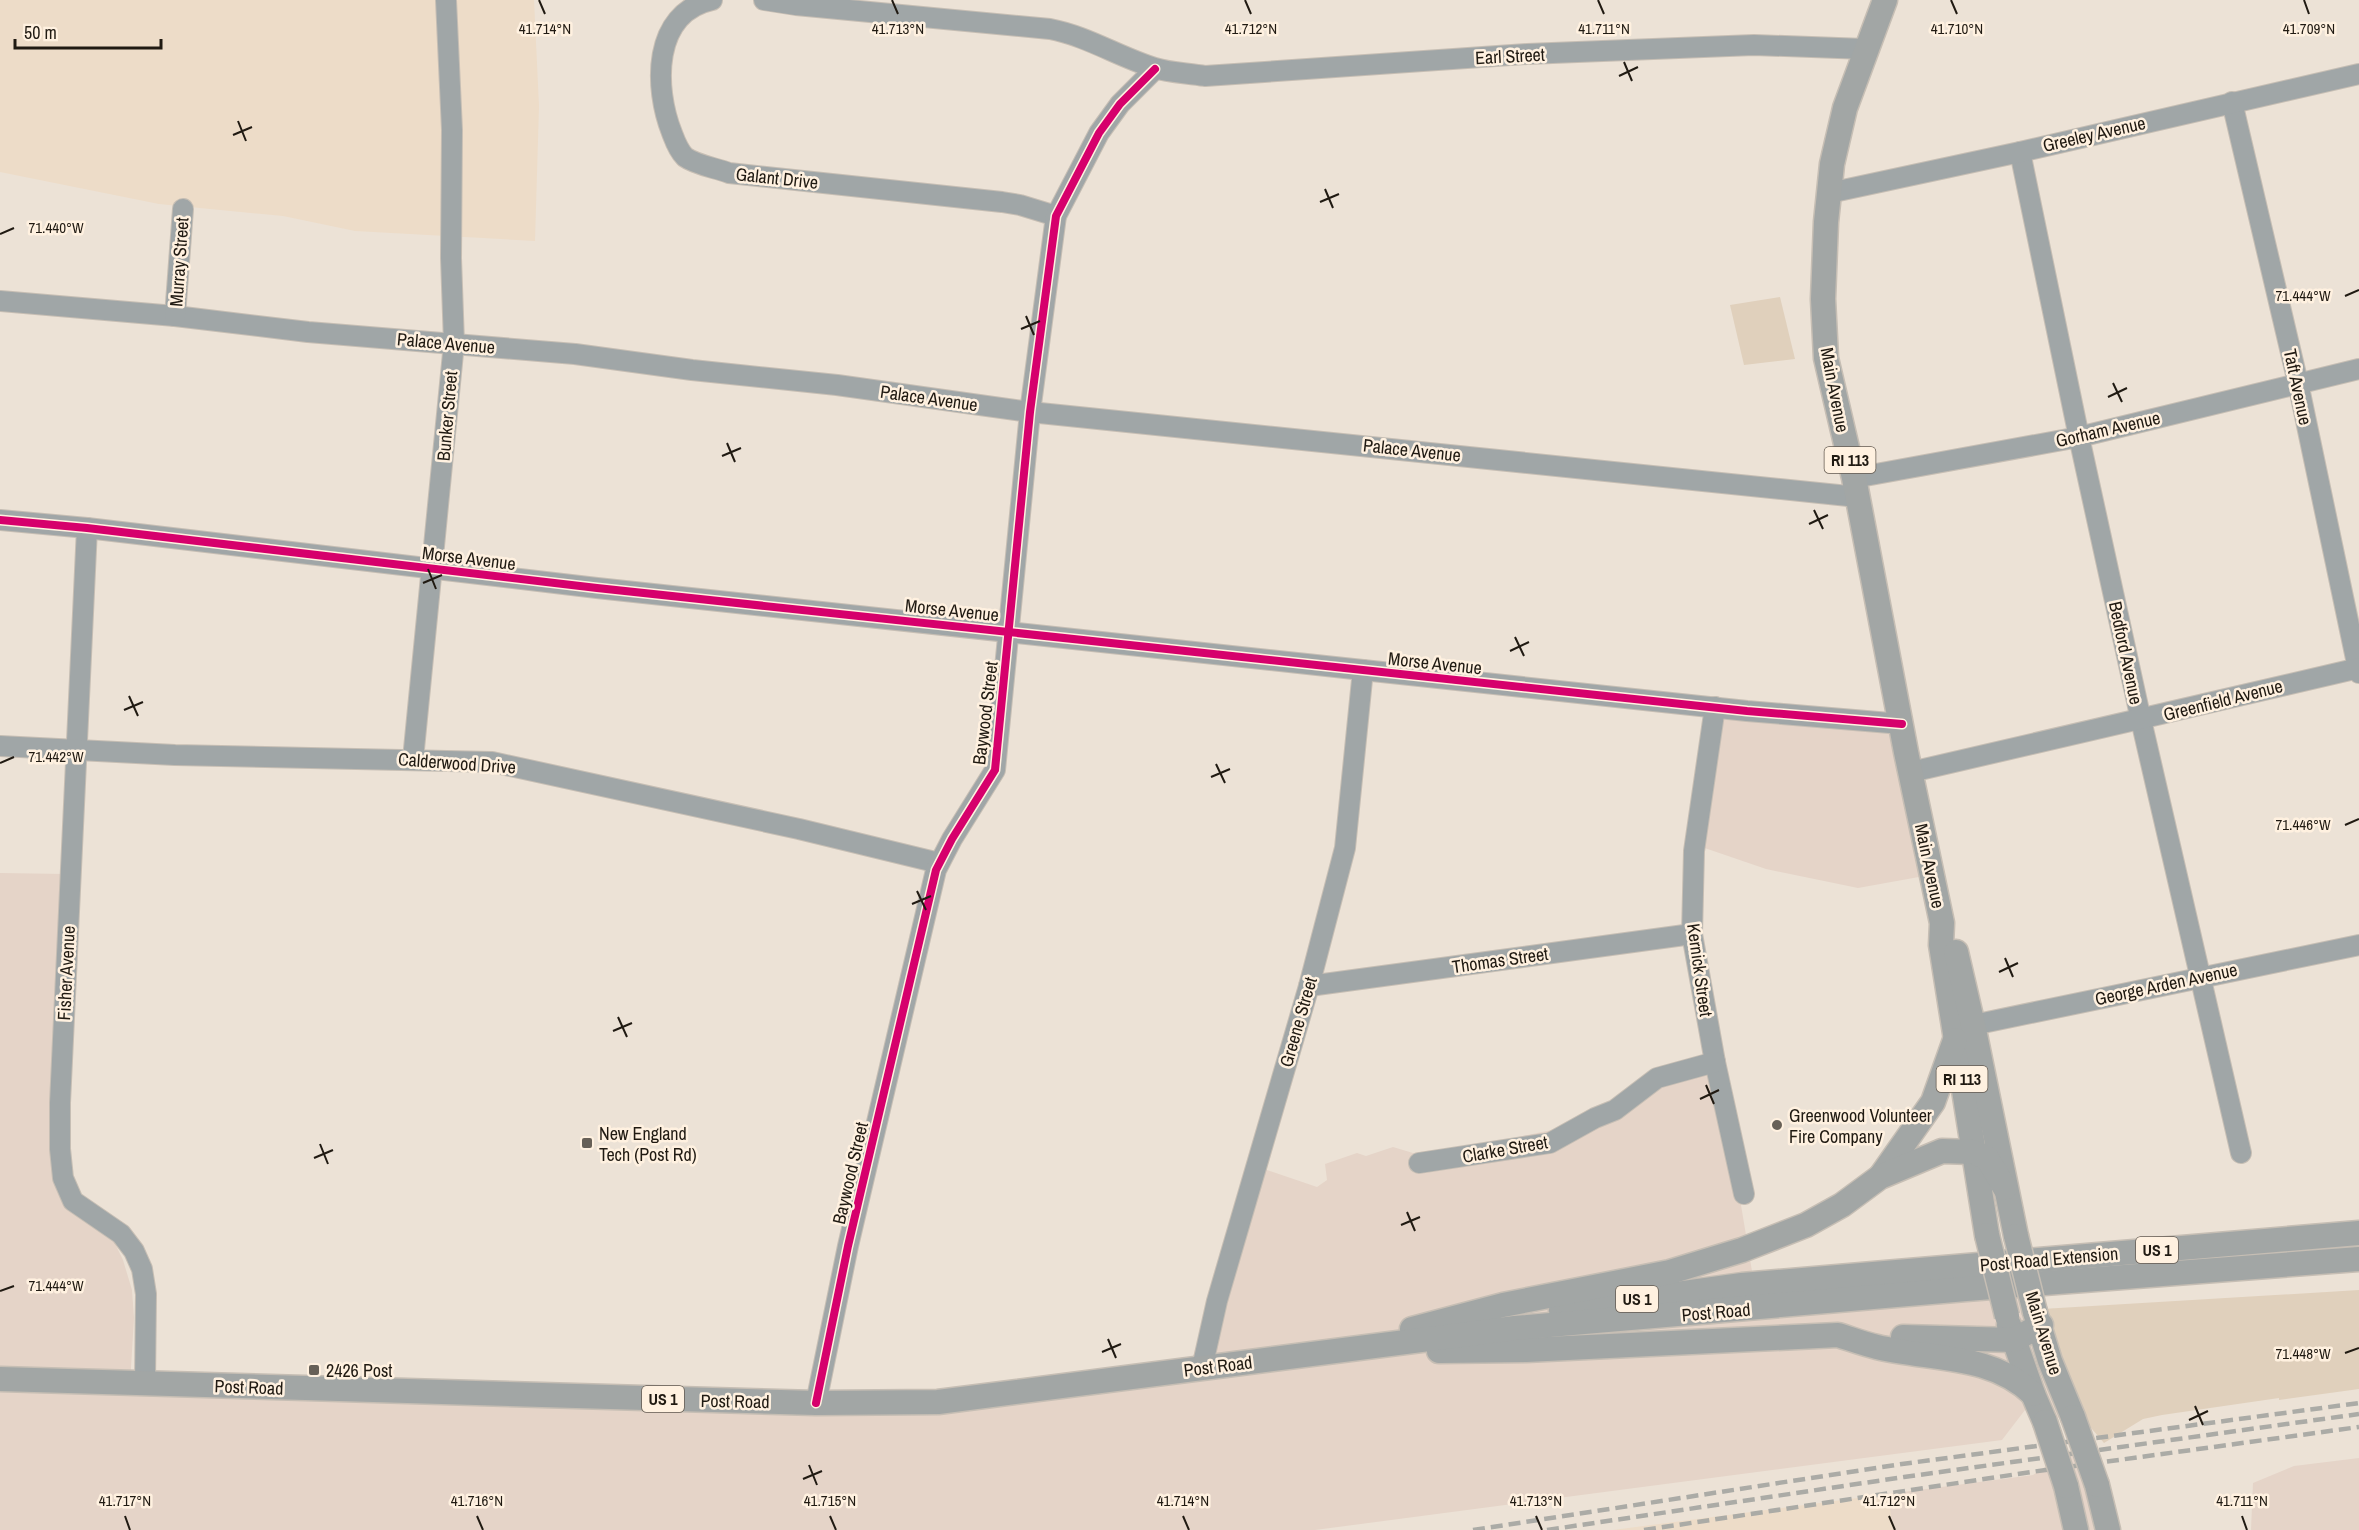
<svg xmlns="http://www.w3.org/2000/svg" width="2359" height="1530" font-family="'Archivo Narrow',sans-serif">
<style>
.commercial{fill:#e5d4c8}
.built{fill:#eddcc8}
.green{fill:#e0d0bc}
.lines{fill:none;stroke-linecap:round;stroke-linejoin:round}
.minor-casing{stroke:#c6beb4;stroke-width:22}
.major-casing{stroke:#c6beb4;stroke-width:27}
.minor{stroke:#a0a6a7;stroke-width:20}
.major{stroke:#a2a6a5;stroke-width:24}
.rail{stroke:#ababa6;stroke-width:4.5;stroke-dasharray:12 6;stroke-linecap:butt}
.major-bridge-casing{stroke:#c6beb4;stroke-width:27;stroke-linecap:butt}
.major-bridge{stroke:#a2a6a5;stroke-width:24}
.cycleway-casing{stroke:#fff1e0;stroke-width:11}
.cycleway{stroke:#d6006c;stroke-width:8}
.ticks{fill:none;stroke:#201a12;stroke-width:2}
.poi-dot{fill:#676057;stroke:#fff1e0;stroke-width:2}
.labels{text-anchor:middle;dominant-baseline:central;stroke-width:5;stroke-linejoin:round;paint-order:stroke}
.shield{fill:#fff1e0;stroke:#635a50;stroke-width:1.5}
.shield-label{font-size:16px;font-weight:bold;fill:#201a12}
.street-label{font-size:18px;fill:#201a12;stroke:#fff1e0}
.poi-label{font-size:18px;fill:#201a12;stroke:#fff1e0;text-anchor:start}
.ticks-label{font-size:15px;text-anchor:middle;fill:#201a12;stroke:#fff1e0;stroke-width:5;stroke-linejoin:round;paint-order:stroke}
</style>
<rect width="100%" height="100%" fill="#ece2d6"/>
<!-- commercial -->
<g class="commercial">
<polygon points="1711,710 1906,729 1941,873 1858,888 1766,869 1693,844"/>
<polygon points="0,873 66,874 58,1098 74,1201 104,1221 123,1260 132,1290 134,1318 130,1384 751,1411 1190,1368 1224,1247 1258,1167 1317,1187 1327,1180 1325,1164 1357,1153 1366,1156 1393,1147 1413,1153 1499,1141 1580,1124 1712,1061 1738,1187 1754,1283 2032,1270 2077,1414 2052,1419 2035,1397 2002,1440 1315,1530 0,1530"/>
<polygon points="2070,1450 2075,1454 2106,1530 1758,1530 1890,1510 1888,1494 2033,1475"/>
<polygon points="2359,1458 2359,1530 2251,1530 2253,1483 2294,1466"/>
</g>
<!-- built -->
<g class="built">
<polygon points="0,0 534,0 539,106 535,241 355,231 283,216 159,204 0,172"/>
<polygon points="1888,1494 1893,1530 1613,1530"/>
</g>
<!-- green -->
<g class="green">
<polygon points="1780,297 1795,359 1744,365 1730,305"/>
<polygon points="2359,1290 2359,1389 2279,1400 2279,1398 2162,1415 2143,1419 2104,1443 2080,1415 2042,1309"/>
</g>
<g class="lines">
<defs>
<g id="minor">
<path d="M 712,0 C 652,13 654,88 672,133 C 675,141 678,150 685,157 C 696,165 716,168 729,173 L 1002,202 L 1020,205 L 1056,216"/>
<path d="M 764,0 L 796,5 L 1050,29 C 1087,36 1119,57 1155,68 C 1170,73 1189,73 1205,76 L 1527,54 L 1754,45 L 1865,49"/>
<polyline points="2232,102 2298,383 2359,673"/>
<polyline points="2020,152 2079,437 2141,720 2241,1153"/>
<polyline points="1829,193 2020,152 2359,74"/>
<polyline points="0,301 175,316 308,332 575,354 692,370 837,385 1030,412 1858,497"/>
<polyline points="175,316 183,209"/>
<polyline points="1854,478 2079,437 2359,369"/>
<polyline points="0,520 87,528 597,588 1363,670 1747,711 1902,724"/>
<polyline points="87,528 60,1103 60,1149 63,1178 73,1201 121,1234 134,1251 142,1269 146,1294 145,1384"/>
<polyline points="1715,707 1694,851 1692,934 1715,1062 1744,1194"/>
<polyline points="0,746 175,755 492,762 799,829 939,863"/>
<polyline points="413,759 454,343 451,258 452,130 446,0"/>
<polyline points="1911,772 2359,668"/>
<polyline points="1309,986 1692,934"/>
<polyline points="1973,1025 2359,945"/>
<polyline points="1419,1163 1550,1143 1595,1118 1615,1110 1657,1078 1715,1062"/>
<polyline points="1202,1368 1217,1301 1309,986 1345,848 1363,670"/>
<polyline points="816,1403 848,1246 936,870 952,839 995,770 1030,412 1056,216 1099,133 1120,104 1155,69"/>
</g>
<g id="major">
<polyline points="1885,0 1845,108 1832,164 1826,222 1823,299 1826,358 1854,478 1906,752 1942,923 1941,945 1987,1235"/>
<polyline points="1956,952 1973,1025 2016,1236"/>
<polyline points="1881,1176 1933,1102 1955,1040"/>
<polyline points="1561,1310 1742,1285 2359,1233"/>
<polyline points="2035,1312 2050,1361 2073,1417"/>
<polyline points="2009,1325 2033,1394 2045,1422"/>
<polyline points="1412,1329 1503,1305 1670,1272 1742,1250 1806,1225 1842,1205 1880,1177 1942,1151 1973,1152 1987,1158 2005,1188"/>
<polyline points="1903,1337 2014,1340 2041,1325"/>
<path d="M 1439,1351 L 1526,1350 L 1838,1335 C 1851,1339 1864,1344 1877,1347 C 1930,1360 1990,1353 2033,1394"/>
<polyline points="0,1379 816,1403 938,1402 1515,1328 1966,1289 2359,1259"/>
<polyline points="2097,1485 2108,1530"/>
<polyline points="2066,1486 2076,1530"/>
</g>
</defs>
<!-- minor casing -->
<use href="#minor" class="minor-casing"/>
<!-- major casing -->
<use href="#major" class="major-casing"/>
<!-- minor -->
<use href="#minor" class="minor"/>
<!-- major -->
<use href="#major" class="major"/>
<!-- rail -->
<g class="rail">
<polyline points="1473,1530 1902,1464 2359,1403"/>
<polyline points="1547,1530 1904,1477 2359,1414"/>
<polyline points="1644,1530 2031,1472 2359,1427"/>
</g>
<defs>
<g id="major-bridge">
<polyline points="1987,1235 2007,1316"/>
<polyline points="2016,1236 2035,1312"/>
<polyline points="2073,1417 2097,1485"/>
<polyline points="2045,1422 2066,1486"/>
</g>
</defs>
<!-- major-bridge casing -->
<use href="#major-bridge" class="major-bridge-casing"/>
<!-- major-bridge -->
<use href="#major-bridge" class="major-bridge"/>
<defs>
<g id="cycleway">
<polyline points="0,520 87,528 597,588 1363,670 1747,711 1902,724"/>
<polyline points="816,1403 848,1246 936,870 952,839 995,770 1030,412 1056,216 1099,133 1120,104 1155,69"/>
</g>
</defs>
<!-- cycleway casing -->
<use href="#cycleway" class="cycleway-casing"/>
<!-- cycleway -->
<use href="#cycleway" class="cycleway"/>
</g>
<!-- ticks -->
<path class="ticks" d="M 539,0 L 545,14M 892,0 L 898,14M 1245,0 L 1251,14M 1598,0 L 1604,14M 1951,0 L 1957,14M 2304,0 L 2309,14M 1624,62 L 1632,81M 1619,76 L 1638,67M 238,121 L 246,141M 233,135 L 252,127M 1325,189 L 1333,208M 1320,202 L 1339,194M 0,234 L 14,228M 2345,296 L 2359,290M 1026,316 L 1034,335M 1021,329 L 1040,321M 2113,383 L 2122,402M 2108,397 L 2127,388M 727,443 L 735,462M 722,456 L 741,448M 1814,510 L 1823,529M 1809,524 L 1828,515M 428,569 L 436,589M 423,583 L 442,575M 1515,637 L 1524,656M 1510,651 L 1529,642M 129,696 L 138,716M 124,710 L 143,702M 0,763 L 14,757M 1216,764 L 1225,783M 1211,777 L 1230,769M 2345,825 L 2359,819M 917,891 L 926,910M 912,904 L 931,896M 2005,958 L 2013,977M 1999,972 L 2018,963M 618,1017 L 627,1037M 613,1031 L 632,1023M 1706,1085 L 1714,1104M 1700,1099 L 1719,1090M 320,1144 L 328,1164M 314,1158 L 333,1150M 1407,1212 L 1415,1231M 1401,1225 L 1420,1217M 0,1291 L 14,1286M 1108,1339 L 1116,1358M 1102,1352 L 1121,1344M 2345,1353 L 2359,1348M 2195,1406 L 2203,1425M 2189,1420 L 2208,1411M 809,1465 L 817,1485M 803,1479 L 822,1471M 125,1516 L 130,1530M 477,1516 L 483,1530M 830,1516 L 836,1530M 1183,1516 L 1189,1530M 1536,1516 L 1542,1530M 1889,1516 L 1895,1530M 2242,1516 L 2247,1530"/>
<!-- markers -->
<g class="poi-dot">
<circle cx="1777" cy="1125" r="6"/>
<rect x="581" y="1137" width="12" height="12" rx="3"/>
<rect x="308" y="1364" width="12" height="12" rx="3"/>
</g>
<g class="labels">
<!-- shield labels -->
<g class="shield">
<rect x="1824.5" y="447" width="51" height="26" rx="4.5"/>
<rect x="1936.5" y="1066" width="51" height="26" rx="4.5"/>
<rect x="2136" y="1237" width="42" height="26" rx="4.5"/>
<rect x="1616" y="1286" width="42" height="26" rx="4.5"/>
<rect x="642" y="1386" width="42" height="26" rx="4.5"/>
</g>
<g class="shield-label">
<text x="1850" y="460">RI 113</text>
<text x="1962" y="1079">RI 113</text>
<text x="2157" y="1250">US 1</text>
<text x="1637" y="1299">US 1</text>
<text x="663" y="1399">US 1</text>
</g>
<!-- street labels -->
<g class="street-label">
<text transform="translate(1510 56) rotate(-3)">Earl Street</text>
<text transform="translate(2094 134) rotate(-13)">Greeley Avenue</text>
<text transform="translate(777 178) rotate(6)">Galant Drive</text>
<text transform="translate(179 262) rotate(-86)">Murray Street</text>
<text transform="translate(446 343) rotate(5)">Palace Avenue</text>
<text transform="translate(2298 387) rotate(78)">Taft Avenue</text>
<text transform="translate(1835 390) rotate(79)">Main Avenue</text>
<text transform="translate(929 398) rotate(8)">Palace Avenue</text>
<text transform="translate(447 416) rotate(-85)">Bunker Street</text>
<text transform="translate(2108 429) rotate(-13)">Gorham Avenue</text>
<text transform="translate(1412 450) rotate(6)">Palace Avenue</text>
<text transform="translate(469 558) rotate(7)">Morse Avenue</text>
<text transform="translate(952 610) rotate(6)">Morse Avenue</text>
<text transform="translate(2126 653) rotate(78)">Bedford Avenue</text>
<text transform="translate(1435 663) rotate(6)">Morse Avenue</text>
<text transform="translate(2223 700) rotate(-14)">Greenfield Avenue</text>
<text transform="translate(985 713) rotate(-83)">Baywood Street</text>
<text transform="translate(457 763) rotate(4)">Calderwood Drive</text>
<text transform="translate(1930 866) rotate(78)">Main Avenue</text>
<text transform="translate(1500 960) rotate(-8)">Thomas Street</text>
<text transform="translate(1700 970) rotate(82)">Kernick Street</text>
<text transform="translate(66 973) rotate(-87)">Fisher Avenue</text>
<text transform="translate(2166 984) rotate(-12)">George Arden Avenue</text>
<text transform="translate(1298 1022) rotate(-74)">Greene Street</text>
<text transform="translate(1505 1149) rotate(-10)">Clarke Street</text>
<text transform="translate(850 1173) rotate(-77)">Baywood Street</text>
<text transform="translate(2049 1259) rotate(-5)">Post Road Extension</text>
<text transform="translate(1716 1312) rotate(-5)">Post Road</text>
<text transform="translate(2044 1333) rotate(73)">Main Avenue</text>
<text transform="translate(1218 1366) rotate(-7)">Post Road</text>
<text transform="translate(249 1387) rotate(2)">Post Road</text>
<text transform="translate(735 1401) rotate(1)">Post Road</text>
</g>
<!-- poi labels -->
<g class="poi-label">
<text x="1789" y="1115">Greenwood Volunteer<tspan x="1789" dy="21">Fire Company</tspan></text>
<text x="599" y="1133">New England<tspan x="599" dy="21">Tech (Post Rd)</tspan></text>
<text x="326" y="1370">2426 Post</text>
</g>
</g>
<g class="ticks-label">
<text x="545" y="34">41.714°N</text>
<text x="898" y="34">41.713°N</text>
<text x="1251" y="34">41.712°N</text>
<text x="1604" y="34">41.711°N</text>
<text x="1957" y="34">41.710°N</text>
<text x="2309" y="34">41.709°N</text>
<text x="56" y="233">71.440°W</text>
<text x="2303" y="301">71.444°W</text>
<text x="56" y="762">71.442°W</text>
<text x="2303" y="830">71.446°W</text>
<text x="56" y="1291">71.444°W</text>
<text x="2303" y="1359">71.448°W</text>
<text x="125" y="1506">41.717°N</text>
<text x="477" y="1506">41.716°N</text>
<text x="830" y="1506">41.715°N</text>
<text x="1183" y="1506">41.714°N</text>
<text x="1536" y="1506">41.713°N</text>
<text x="1889" y="1506">41.712°N</text>
<text x="2242" y="1506">41.711°N</text>
</g>
<!-- scale -->
<path d="M15 39v9h146v-9" fill="none" stroke="#201a12" stroke-width="3"/>
<text x="24" y="39" font-size="18" fill="#201a12" stroke="#fff1e0" stroke-width="4.5" paint-order="stroke">50 m</text>
</svg>
